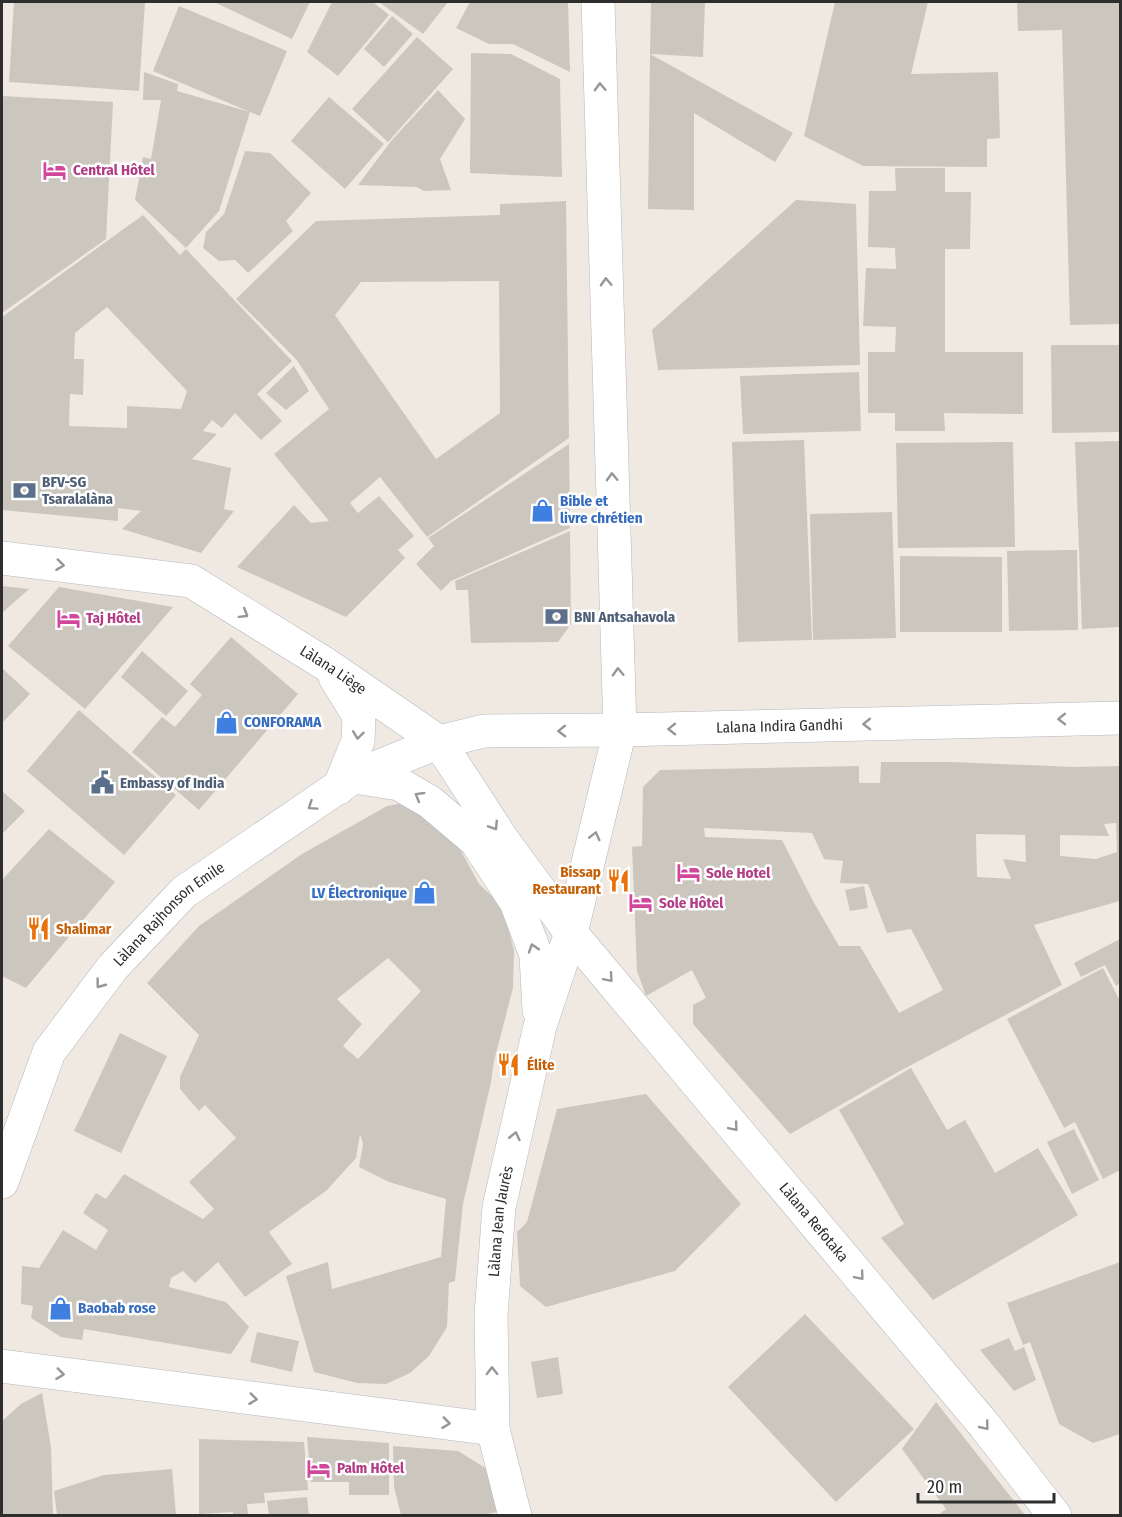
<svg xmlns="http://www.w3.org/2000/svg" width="1122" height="1517" font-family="'Fira Sans Condensed',sans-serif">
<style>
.building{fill:#cbc7bf;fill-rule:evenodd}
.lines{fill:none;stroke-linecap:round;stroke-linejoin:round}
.minor-casing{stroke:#b4b7c1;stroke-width:34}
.minor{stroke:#fff;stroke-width:33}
.oneway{stroke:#969696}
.labels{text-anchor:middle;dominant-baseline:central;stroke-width:5;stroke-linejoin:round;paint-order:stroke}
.hotel-label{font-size:15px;font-weight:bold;fill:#b23c85;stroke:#fff;text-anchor:start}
.service-label{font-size:15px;font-weight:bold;fill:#4e5e75;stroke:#fff;text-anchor:start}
.shop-label{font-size:15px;font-weight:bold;fill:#366cbe;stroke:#fff;text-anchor:start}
.street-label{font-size:15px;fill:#2e2e2e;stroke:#fff}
.food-label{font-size:15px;font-weight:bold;fill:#c56008;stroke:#fff;text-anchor:start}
</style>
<rect width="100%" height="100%" fill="#efe9e1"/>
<!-- building -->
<g class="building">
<polygon points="14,2 145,2 139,91 9,82"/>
<polygon points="214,2 310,2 292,39"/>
<polygon points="332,2 373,2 389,15 338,76 307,52"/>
<polygon points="379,2 448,2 423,34"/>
<polygon points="470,2 568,2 570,72 513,44 489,44 456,28"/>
<polygon points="651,2 705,2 703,57 650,54"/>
<polygon points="835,2 928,2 911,74 998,72 1000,138 987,139 987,167 863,166 804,136"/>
<polygon points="1017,2 1120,2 1120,324 1070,325 1062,30 1018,31"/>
<polygon points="179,6 287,51 260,116 250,112 219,211 186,248 135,200 143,157 151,159 161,100 143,100 144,72 178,84 177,91 250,112 153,71"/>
<polygon points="392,16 413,34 384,67 364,49"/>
<polygon points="417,37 453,69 388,142 352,109"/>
<polygon points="471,53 511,54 560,79 562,177 470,173"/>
<polygon points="650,54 793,133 775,162 694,113 694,210 648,209"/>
<polygon points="438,90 465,119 440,159 451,190 424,191 417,187 358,185 392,140"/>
<polygon points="2,96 113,102 106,239 2,313"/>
<polygon points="329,97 384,144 345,189 291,141"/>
<polygon points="245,151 270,153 311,193 286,221 293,231 248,273 235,260 219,261 203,248 206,232 224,214"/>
<polygon points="895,168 945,168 945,192 971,192 970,249 945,249 945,352 1023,352 1023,414 944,413 945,431 895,431 895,413 868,413 868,352 895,352 896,327 863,326 866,268 896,269 895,248 868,247 869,191 896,191"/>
<polygon points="796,200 856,204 860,365 658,370 652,330"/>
<path d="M 566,201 L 569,438 L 427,537 L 380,477 L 350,503 L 358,513 L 379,496 L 414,536 L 398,550 L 405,558 L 346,617 L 237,567 L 294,505 L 311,523 L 329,521 L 274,454 L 329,409 L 296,359 L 236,299 L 316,221 L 500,215 L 500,204 ZM 499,281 L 500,413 L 436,459 L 335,315 L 361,282 Z"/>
<path d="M 143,215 L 180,255 L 186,249 L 292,361 L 257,394 L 282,421 L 261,440 L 235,413 L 222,428 L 212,420 L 203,431 L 217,434 L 192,459 L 231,468 L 224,509 L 234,511 L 201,553 L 122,529 L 141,511 L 118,508 L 118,521 L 2,510 L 2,317 ZM 107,307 L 187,391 L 181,409 L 127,406 L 127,428 L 69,426 L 70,394 L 83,395 L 84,359 L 74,359 L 75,333 Z"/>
<polygon points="1051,345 1120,345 1120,432 1052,433"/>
<polygon points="294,366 309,391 286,410 266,393"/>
<polygon points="859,372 861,431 743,434 740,376"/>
<polygon points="804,440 812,640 738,642 732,442"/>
<polygon points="1120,441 1120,627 1082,629 1075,442"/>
<polygon points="1013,442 1015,547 898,548 896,443"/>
<polygon points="569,444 570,528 451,581 441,591 416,564 434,546 428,538"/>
<polygon points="892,512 896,638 813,640 810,514"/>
<polygon points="570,531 571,624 558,642 471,643 468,590 456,590 455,581"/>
<polygon points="1077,550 1078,630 1009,631 1007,551"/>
<polygon points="900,556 1002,557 1002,632 900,632"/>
<polygon points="2,586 29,589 2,613"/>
<polygon points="59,587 173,607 85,709 8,646"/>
<polygon points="231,637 298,694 199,810 132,752 162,717 175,727 202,695 190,684"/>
<polygon points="142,651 188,691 166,716 121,677"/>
<polygon points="2,668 30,694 2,723"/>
<polygon points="79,710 176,795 124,855 27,771"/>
<path d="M 881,762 L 951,762 L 1075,767 L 1120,766 L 1120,901 L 1034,925 L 1062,985 L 898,1072 L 790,1134 L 693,1024 L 693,1005 L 706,998 L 692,970 L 646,996 L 637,971 L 632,847 L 642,846 L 643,787 L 660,770 L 859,766 L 859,783 L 880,783 ZM 1116,823 L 1117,852 L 1096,859 L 1060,856 L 1060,835 L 1109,836 L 1104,824 ZM 704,828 L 812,833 L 824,859 L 843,861 L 840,883 L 868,884 L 887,933 L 911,929 L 943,990 L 899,1013 L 860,946 L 839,946 L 813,901 L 782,840 L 705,837 ZM 976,834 L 1025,835 L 1026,862 L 1003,859 L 1011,879 L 977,877 Z"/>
<polygon points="2,791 25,811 2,834"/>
<path d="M 403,803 L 424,813 L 460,849 L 479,884 L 494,898 L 505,915 L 514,951 L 513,988 L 494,1061 L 491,1082 L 463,1204 L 455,1281 L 449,1283 L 447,1327 L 429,1356 L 410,1373 L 386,1384 L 357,1383 L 314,1372 L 286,1276 L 328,1262 L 332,1289 L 441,1257 L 446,1199 L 389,1182 L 359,1167 L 363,1144 L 360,1134 L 356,1158 L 327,1190 L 269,1232 L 292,1264 L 245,1297 L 218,1262 L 195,1283 L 183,1271 L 171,1278 L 169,1287 L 226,1302 L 249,1327 L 231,1354 L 84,1329 L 82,1340 L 61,1337 L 31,1318 L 33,1306 L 21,1304 L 22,1266 L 39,1268 L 63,1230 L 96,1250 L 108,1230 L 83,1213 L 96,1193 L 106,1199 L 124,1174 L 203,1219 L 214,1209 L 189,1182 L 236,1138 L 205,1105 L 199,1111 L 180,1089 L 180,1077 L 199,1035 L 147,983 L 199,926 L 302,854 L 387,806 ZM 388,958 L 421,991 L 358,1059 L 343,1046 L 362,1024 L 337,999 Z"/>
<polygon points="49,829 115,882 26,988 2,976 2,880"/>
<polygon points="864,886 868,908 850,911 845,890"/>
<polygon points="1120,939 1120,983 1116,986 1105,965 1081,977 1074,963"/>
<polygon points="1103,968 1120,1001 1120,1170 1103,1179 1075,1122 1064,1128 1007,1019"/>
<polygon points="120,1033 167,1056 121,1153 74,1131"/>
<polygon points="911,1068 947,1130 965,1120 995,1173 1038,1148 1078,1215 933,1300 881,1238 904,1224 839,1110"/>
<polygon points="646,1094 741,1204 675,1271 546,1307 520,1286 517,1232 527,1222 557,1109"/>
<polygon points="1074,1129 1099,1180 1072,1194 1047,1142"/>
<polygon points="1120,1262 1120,1434 1093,1443 1059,1424 1030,1342 1023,1345 1007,1303"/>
<polygon points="805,1314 914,1429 836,1502 728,1387"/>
<polygon points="257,1332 299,1341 292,1372 250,1362"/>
<polygon points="1009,1338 1015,1351 1024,1347 1036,1380 1014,1391 980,1350"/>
<polygon points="558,1357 563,1394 537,1398 531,1362"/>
<polygon points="42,1393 51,1447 53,1515 2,1515 2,1421 21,1404"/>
<polygon points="936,1402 1025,1515 938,1515 946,1509 902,1449"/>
<polygon points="307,1437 389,1443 389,1495 349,1495 349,1482 311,1482"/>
<polygon points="199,1439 304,1442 308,1490 264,1493 265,1503 247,1504 248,1515 233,1515 233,1512 199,1514"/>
<polygon points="393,1446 458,1451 487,1469 497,1512 483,1515 401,1515 394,1487"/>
<polygon points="172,1469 176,1515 57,1515 54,1491 104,1475"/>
<polygon points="307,1497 309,1515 269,1515 267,1501"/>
</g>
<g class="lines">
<defs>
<g id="minor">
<path id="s1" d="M 2,558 L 191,581 L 327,665 L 439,742 L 502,839 L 571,933 L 985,1426 L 1055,1516"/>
<polyline points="335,677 359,716 358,741 339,788"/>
<polyline points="354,777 399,784 430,802 476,841 516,902 536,955 539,1010"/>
<path id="s2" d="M 2,1182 L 49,1052 L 113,967 L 184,892 L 353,777 L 439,742 L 484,731 L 620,730 L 1120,718"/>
<polyline points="2,1366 493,1429"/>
<path id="s3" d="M 515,1516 L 493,1429 L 491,1315 L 499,1207 L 540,1026 L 571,933 L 620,730 L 598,2"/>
</g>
</defs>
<!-- minor casing -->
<use href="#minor" class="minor-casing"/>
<!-- minor -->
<use href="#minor" class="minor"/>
</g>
<!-- one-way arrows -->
<defs><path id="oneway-chevron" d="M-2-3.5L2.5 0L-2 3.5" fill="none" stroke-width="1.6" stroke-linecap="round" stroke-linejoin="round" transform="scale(1.5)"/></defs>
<g class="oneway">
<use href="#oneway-chevron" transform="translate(600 87) rotate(-92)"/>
<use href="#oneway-chevron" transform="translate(606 282) rotate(-92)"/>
<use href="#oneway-chevron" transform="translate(612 477) rotate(-92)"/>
<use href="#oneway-chevron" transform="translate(60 565) rotate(7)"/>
<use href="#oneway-chevron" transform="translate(244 614) rotate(32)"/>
<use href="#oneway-chevron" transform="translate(618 672) rotate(-92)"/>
<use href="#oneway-chevron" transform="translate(1062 719) rotate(179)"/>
<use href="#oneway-chevron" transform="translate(867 724) rotate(179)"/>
<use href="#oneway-chevron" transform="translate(672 729) rotate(179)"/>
<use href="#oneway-chevron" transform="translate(562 731) rotate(179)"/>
<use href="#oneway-chevron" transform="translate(358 735) rotate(97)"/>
<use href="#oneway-chevron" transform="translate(419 796) rotate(-150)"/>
<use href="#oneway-chevron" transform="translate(312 806) rotate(146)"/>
<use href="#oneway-chevron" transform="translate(494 826) rotate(57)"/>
<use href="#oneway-chevron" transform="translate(595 836) rotate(-76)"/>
<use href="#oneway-chevron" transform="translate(533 948) rotate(-108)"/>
<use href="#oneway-chevron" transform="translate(609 978) rotate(49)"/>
<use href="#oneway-chevron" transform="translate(100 984) rotate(127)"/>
<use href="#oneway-chevron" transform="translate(734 1127) rotate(50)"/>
<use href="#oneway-chevron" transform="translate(515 1136) rotate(-77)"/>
<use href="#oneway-chevron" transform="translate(860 1276) rotate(50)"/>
<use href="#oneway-chevron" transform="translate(492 1371) rotate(-91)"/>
<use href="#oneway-chevron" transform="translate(60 1374) rotate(7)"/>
<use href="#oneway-chevron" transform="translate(253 1399) rotate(7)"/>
<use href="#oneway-chevron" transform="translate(446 1423) rotate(7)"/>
<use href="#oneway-chevron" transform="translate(985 1426) rotate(51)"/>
</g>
<!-- icons -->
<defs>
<symbol id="hotel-bare" viewBox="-9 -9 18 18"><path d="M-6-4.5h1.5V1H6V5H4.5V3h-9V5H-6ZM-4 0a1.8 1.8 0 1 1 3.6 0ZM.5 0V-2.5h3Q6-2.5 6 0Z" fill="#d1479c" stroke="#fff" stroke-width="2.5" paint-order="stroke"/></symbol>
<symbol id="bank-bare" viewBox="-9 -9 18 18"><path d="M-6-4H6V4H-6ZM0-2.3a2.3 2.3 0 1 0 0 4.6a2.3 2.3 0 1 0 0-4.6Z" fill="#5c6f8a" stroke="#fff" stroke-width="2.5" paint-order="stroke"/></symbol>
<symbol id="shop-bare" viewBox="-9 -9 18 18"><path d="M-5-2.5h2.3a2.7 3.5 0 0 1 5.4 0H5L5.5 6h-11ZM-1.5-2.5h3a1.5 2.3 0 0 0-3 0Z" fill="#3f7fe0" stroke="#fff" stroke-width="2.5" paint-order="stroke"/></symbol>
<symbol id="civic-bare" viewBox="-9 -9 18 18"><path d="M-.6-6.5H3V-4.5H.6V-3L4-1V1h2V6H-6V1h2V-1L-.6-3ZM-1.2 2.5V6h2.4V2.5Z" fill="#5c6f8a" stroke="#fff" stroke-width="2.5" paint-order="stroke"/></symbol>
<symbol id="restaurant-bare" viewBox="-9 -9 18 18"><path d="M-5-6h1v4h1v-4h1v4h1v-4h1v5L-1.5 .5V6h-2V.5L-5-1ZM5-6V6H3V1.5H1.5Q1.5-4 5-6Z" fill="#e8710a" stroke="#fff" stroke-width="2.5" paint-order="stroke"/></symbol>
</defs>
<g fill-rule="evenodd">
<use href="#hotel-bare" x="38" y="154" width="33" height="33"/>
<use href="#bank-bare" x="8" y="474" width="33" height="33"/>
<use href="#shop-bare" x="526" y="494" width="33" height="33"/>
<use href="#bank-bare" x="540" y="600" width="33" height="33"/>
<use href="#hotel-bare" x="52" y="602" width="33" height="33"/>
<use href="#shop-bare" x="210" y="706" width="33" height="33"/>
<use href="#civic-bare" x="86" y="766" width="33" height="33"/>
<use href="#hotel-bare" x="672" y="856" width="33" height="33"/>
<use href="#restaurant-bare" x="602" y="864" width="33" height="33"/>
<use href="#shop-bare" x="408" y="876" width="33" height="33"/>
<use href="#hotel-bare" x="624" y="886" width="33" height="33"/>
<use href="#restaurant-bare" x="22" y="912" width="33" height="33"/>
<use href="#restaurant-bare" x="492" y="1048" width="33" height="33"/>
<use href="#shop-bare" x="44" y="1292" width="33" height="33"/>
<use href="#hotel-bare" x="302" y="1452" width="33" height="33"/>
</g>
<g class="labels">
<!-- hotel labels -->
<g class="hotel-label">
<text x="73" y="170">Central Hôtel</text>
<text x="86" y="618">Taj Hôtel</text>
<text x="706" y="873">Sole Hotel</text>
<text x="659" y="903">Sole Hôtel</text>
<text x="337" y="1468">Palm Hôtel</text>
</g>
<!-- service labels -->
<g class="service-label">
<text x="42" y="482">BFV-SG<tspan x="42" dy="17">Tsaralalàna</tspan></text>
<text x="574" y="617">BNI Antsahavola</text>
<text x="120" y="783">Embassy of India</text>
</g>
<!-- shop labels -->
<g class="shop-label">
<text x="560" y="501">Bible et<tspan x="560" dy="17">livre chrétien</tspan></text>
<text x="244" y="722">CONFORAMA</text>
<text x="407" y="893" text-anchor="end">LV Électronique</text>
<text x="78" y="1308">Baobab rose</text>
</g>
<!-- street labels -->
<g class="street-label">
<text stroke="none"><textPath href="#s1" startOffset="358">Làlana Liège</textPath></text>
<text stroke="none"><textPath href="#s2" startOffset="987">Lalana Indira Gandhi</textPath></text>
<text stroke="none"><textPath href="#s2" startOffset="322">Làlana Rajhonson Emile</textPath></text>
<text stroke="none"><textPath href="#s3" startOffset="298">Làlana Jean Jaurès</textPath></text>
<text stroke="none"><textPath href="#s1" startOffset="1096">Làlana Refotaka</textPath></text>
</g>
<!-- food labels -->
<g class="food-label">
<text x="601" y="872" text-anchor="end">Bissap<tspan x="601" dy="17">Restaurant</tspan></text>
<text x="56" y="929">Shalimar</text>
<text x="527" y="1065">Élite</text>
</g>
</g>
<!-- border -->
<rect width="1122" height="1517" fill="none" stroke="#2e2e2e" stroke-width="6"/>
<!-- scale -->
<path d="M918 1493v9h136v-9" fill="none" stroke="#2e2e2e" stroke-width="3"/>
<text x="927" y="1493" font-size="18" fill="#2e2e2e" stroke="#ffffff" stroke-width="4.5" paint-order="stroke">20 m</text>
</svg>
